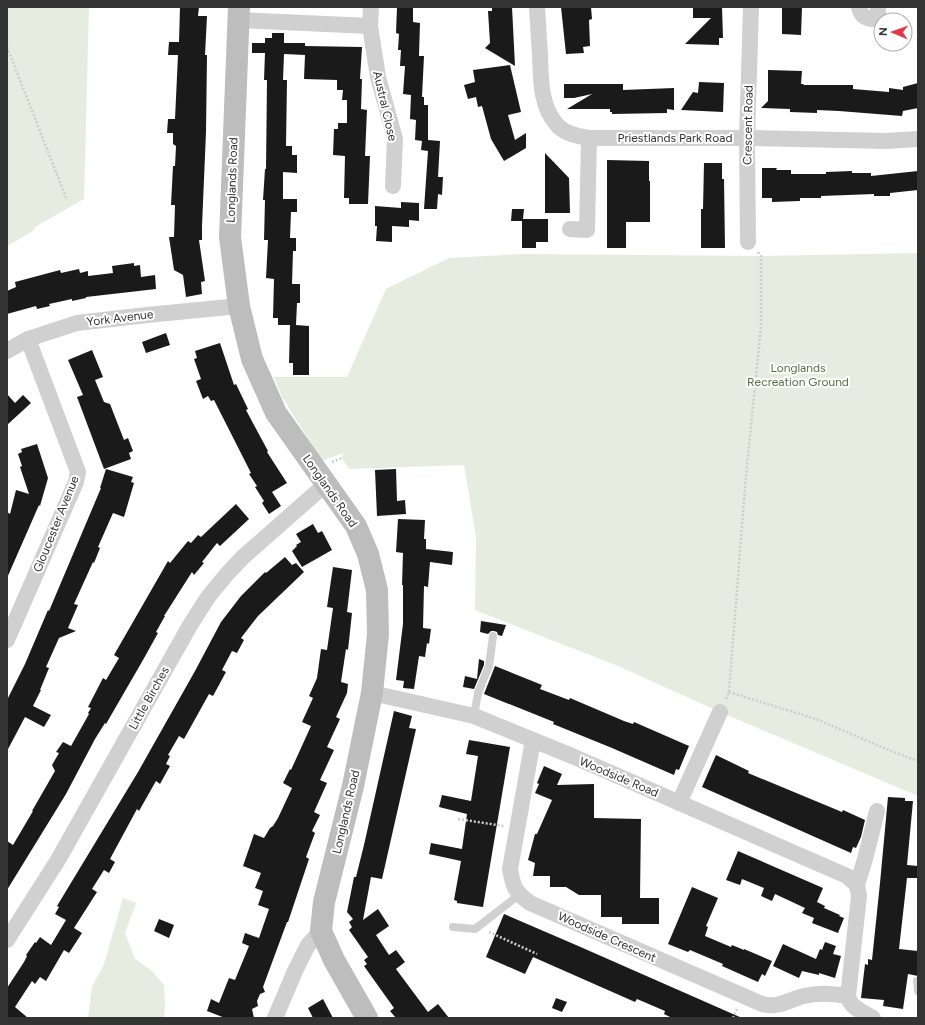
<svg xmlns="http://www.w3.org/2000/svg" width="925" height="1025" font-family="Figtree,sans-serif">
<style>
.green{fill:#e6ecdf}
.building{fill:#1a1a1a}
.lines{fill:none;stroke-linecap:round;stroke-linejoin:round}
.path{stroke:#cdcdcd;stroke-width:2.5;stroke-dasharray:2 2;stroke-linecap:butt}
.lane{stroke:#d0d0d0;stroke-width:8}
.street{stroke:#d0d0d0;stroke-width:16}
.secondary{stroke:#bdbdbd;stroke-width:22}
.labels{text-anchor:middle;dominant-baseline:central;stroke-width:4;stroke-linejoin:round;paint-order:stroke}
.street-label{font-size:12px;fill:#333;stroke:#fff}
.park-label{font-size:12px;fill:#56703f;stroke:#fff}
</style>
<rect width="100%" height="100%" fill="#fff"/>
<!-- green -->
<g class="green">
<polygon points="7,7 89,7 84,199 35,227 33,231 7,246"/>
<polygon points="918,253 918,796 720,712 618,666 475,610 476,537 464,465 349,469 342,458 343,453 322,461 282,397 274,377 347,377 386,289 449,258 523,254 761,256"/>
<polygon points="123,898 136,903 125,933 135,959 152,971 164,985 165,1007 164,1018 88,1018 92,987 104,964"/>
</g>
<!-- building -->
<g class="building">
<polygon points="180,7 199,7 198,16 207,16 205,55 207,55 206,132 202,226 202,240 199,240 205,281 201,282 202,294 186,297 183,275 174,270 169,237 174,237 175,205 171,205 173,166 175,166 176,146 173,144 173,133 167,133 168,119 175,119 178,55 168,55 169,42 179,42"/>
<polygon points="397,7 413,7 413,22 420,23 419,55 419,56 424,56 422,97 424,97 424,105 428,105 428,140 440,141 438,177 443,177 442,195 438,194 437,209 424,209 428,151 421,150 422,141 415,140 416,120 410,119 411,95 403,94 405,66 400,66 401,50 398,50 399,34 396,33"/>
<polygon points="492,7 512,7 515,66 485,48 490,43 488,11 492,11"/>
<polygon points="561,7 591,7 592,19 589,20 590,46 583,47 584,53 566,54"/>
<polygon points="693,7 722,7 723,38 719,38 719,45 685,44 711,18 693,18"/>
<polygon points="782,7 802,7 801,35 782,34"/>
<polygon points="272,33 284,33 284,43 305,43 305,46 362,47 360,79 362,79 361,109 367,110 365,156 370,156 368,204 349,204 349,198 344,198 345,156 333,155 334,129 338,129 338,123 347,123 347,100 342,100 343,90 337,90 337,80 304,79 305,55 284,54 283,80 287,80 286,146 292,146 292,155 297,155 297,173 283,172 283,199 297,199 297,212 291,212 290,238 296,238 296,251 293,251 292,284 300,284 300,303 297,303 296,325 309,326 309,375 293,375 293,363 289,363 290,325 278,325 278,318 273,318 274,279 266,278 268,240 264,240 265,200 263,200 265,169 266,169 267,80 264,80 265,53 252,53 252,43 265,43 265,38 272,38"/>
<polygon points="510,65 521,112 508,115 515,140 526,133 526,148 504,161 491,139 482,106 478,107 476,97 468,99 464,85 475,82 473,70"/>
<polygon points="768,70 802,71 801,84 804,84 803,85 853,85 853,89 889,92 889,88 903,90 903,87 918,83 918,108 903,111 902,116 839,111 817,110 817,113 790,112 790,109 761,108 768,101"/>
<polygon points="699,82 724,83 723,112 681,110 693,92 698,93"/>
<polygon points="564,84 623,84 623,90 674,88 674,110 667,109 667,113 612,114 612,112 610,112 610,109 567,109 592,94 574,98 564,98"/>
<polygon points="545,153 569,178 570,213 545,213"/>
<polygon points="607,160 649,161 649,181 650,181 650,222 626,222 626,248 607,248"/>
<polygon points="704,163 722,163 722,179 724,179 725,248 701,248 701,209 703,209"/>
<polygon points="762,168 777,168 776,170 791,170 791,174 826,174 826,172 852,171 852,173 871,173 871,176 918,171 918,190 890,193 890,196 874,196 874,194 821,196 821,198 800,198 800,201 772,202 772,198 762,198"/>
<polygon points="401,202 419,203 419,221 409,220 409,227 392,226 392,242 376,241 377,226 375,226 375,206 401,208"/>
<polygon points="512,209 524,209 523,219 548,219 548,242 536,242 536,248 522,248 522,221 511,221"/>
<polygon points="134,263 134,266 140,265 141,277 155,275 156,289 86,297 86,298 72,301 72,299 49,304 50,306 37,309 36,306 7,314 7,291 16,287 15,282 60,270 61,273 79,269 80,273 88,271 88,276 113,273 112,266"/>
<polygon points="166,333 170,345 146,353 142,342"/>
<polygon points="220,343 234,385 236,384 248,409 246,410 268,451 267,452 287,483 272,492 281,506 269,514 262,503 264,501 255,487 257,486 249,474 251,473 214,400 211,401 208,396 203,399 196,381 201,379 194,359 197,358 195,351"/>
<polygon points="92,350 103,377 95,380 104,402 110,404 124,440 128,438 133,451 129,453 131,459 104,469 77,397 83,395 68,360"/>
<polygon points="7,394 15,403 23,395 31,403 7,425"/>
<polygon points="37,444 48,478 40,506 39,505 7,578 7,512 10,514 16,490 29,494 20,467 22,466 18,454 22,452 21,449"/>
<polygon points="106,469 133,477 131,482 134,483 124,517 113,513 98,547 100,548 94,563 93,562 74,604 78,605 68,628 76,631 59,638 46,667 49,668 40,690 41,690 33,706 51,715 44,727 25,717 7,751 7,700 25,664 48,610 49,611 101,488 100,488"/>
<polygon points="396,469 397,501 405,500 406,514 377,516 375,470"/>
<polygon points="236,504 249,519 220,546 217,543 202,562 204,563 194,575 192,572 164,616 165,616 156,632 158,633 143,660 106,724 105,723 95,739 66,794 7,890 7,841 13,845 33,811 32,811 55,771 52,765 59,753 56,752 63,742 71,746 89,714 88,713 91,708 88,707 103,678 106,680 119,658 114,655 168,561 170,563 188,541 191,543 198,535 201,537"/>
<polygon points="398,519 425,520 424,539 426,539 426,549 453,552 452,565 430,562 428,587 424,586 423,628 431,629 429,644 427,643 425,657 419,656 414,689 403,688 404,681 396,680 403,624 403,585 402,585 403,553 396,552"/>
<polygon points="313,524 318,533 322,531 332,550 302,567 292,551 297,546 296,545 301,542 296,534"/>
<polygon points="285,557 292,565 296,563 304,572 258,616 241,638 244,640 237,653 232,651 222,670 226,672 213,696 209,694 184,739 179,736 168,755 170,756 166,764 170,766 160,784 156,781 139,811 137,809 110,859 115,862 109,873 104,870 92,889 97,892 74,928 82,933 69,953 64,950 46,981 40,977 35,984 32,981 15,1007 28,1018 7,1018 7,988 24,962 27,956 26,955 35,942 36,943 40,937 51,945 66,920 55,914 59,907 57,906 138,772 195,671 221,622 241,596 265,572 266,573"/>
<polygon points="333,567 352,570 347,612 352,613 348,650 346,649 341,682 348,684 347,693 336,717 340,719 327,747 334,750 320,780 327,783 314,812 320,815 312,831 315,833 306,857 309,859 288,922 287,922 263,987 265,992 260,994 257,1001 258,1006 252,1009 254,1018 225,1018 207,1011 211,999 219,1003 229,978 235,980 249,946 242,943 245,933 259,938 269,909 258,905 263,891 255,888 261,873 243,866 254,834 264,838 270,828 273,826 278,818 292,788 283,783 290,769 291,770 311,726 302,722 313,698 309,696 317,678 321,649 327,650 333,608 327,607"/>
<polygon points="481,621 506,625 502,636 498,635 497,632 494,631 491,631 488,634 480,632"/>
<polygon points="479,659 484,661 484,665 474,689 463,687 465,676 477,679"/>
<polygon points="495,666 542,685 540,689 569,700 570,698 624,721 633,724 634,722 689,746 679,770 676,769 674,775 612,748 553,724 554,722 484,694"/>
<polygon points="394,711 412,716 409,728 416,729 382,879 371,877 363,920 378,909 389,926 376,935 389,955 396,950 405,962 396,969 428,1012 438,1004 449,1018 396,1018 390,1011 394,1008 364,966 367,964 364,960 368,957 349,930 352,927 349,922 353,919 347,912 354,877 356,877 364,845"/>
<polygon points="469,740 510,747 483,907 457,903 457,901 454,900 461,861 429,854 431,843 462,849 467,814 439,807 442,795 471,801 478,756 466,754"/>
<polygon points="716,755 749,771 748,773 842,812 843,810 865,820 861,837 856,848 853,847 851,853 702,787"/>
<polygon points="544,766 562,774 557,785 594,784 594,818 641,819 640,898 659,898 659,924 622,924 622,917 601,917 601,895 579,895 566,887 550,887 550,876 533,876 535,863 528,860 535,834 537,834 552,800 535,793 539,784 537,783"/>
<polygon points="888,797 905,798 905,801 913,801 907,865 918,866 918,878 907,878 899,949 918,951 918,976 908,974 903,1009 883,1006 884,1000 861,998 865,964 868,965 868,959 872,960 880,883"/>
<polygon points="738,851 823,888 817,902 825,906 824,908 840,915 839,916 844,918 838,933 812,923 814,918 802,913 805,908 775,894 772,901 761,896 764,888 742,879 740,885 726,880"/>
<polygon points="692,887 718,898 706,926 708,927 705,936 731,947 732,945 744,950 744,949 772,961 765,976 762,974 758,982 722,966 723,964 690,950 688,952 668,944"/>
<polygon points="504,914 576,945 742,1018 672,1018 664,1014 665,1011 637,999 635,1002 533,957 525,974 486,957"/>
<polygon points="159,919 174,925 169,938 154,931"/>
<polygon points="825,942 836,946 833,954 841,956 835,978 819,973 819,975 802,971 799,978 773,966 783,944 816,959 820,949 822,950"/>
<polygon points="556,998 567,1002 562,1012 552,1008"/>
<polygon points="323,999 333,1018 313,1018 308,1008"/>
</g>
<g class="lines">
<!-- path -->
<g class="path">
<polyline points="7,47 67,200"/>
<polyline points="332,462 342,458"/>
<polyline points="729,692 816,719 891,751 918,761"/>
<polyline points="726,699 729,692 746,475 761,326 761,256 757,251"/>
<polyline points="458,819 504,826"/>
<polyline points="489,932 537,954"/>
<polyline points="733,1018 737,1009"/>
</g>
<!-- lane -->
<g class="lane">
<polyline points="474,716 478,693 489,666 493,636"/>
<polyline points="453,927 475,929 519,895"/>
<polyline points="917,981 918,991"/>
</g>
<!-- street -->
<g class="street">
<path d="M 537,7 C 538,23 539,40 540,56 C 541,80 540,107 558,126 C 566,134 578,136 589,138 L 747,138 L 886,141 L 918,139"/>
<path d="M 859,7 C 861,15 864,18 872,19 L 878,14 L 878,7"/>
<polyline points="238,20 370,26 378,77 395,139 393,186"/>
<polyline points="370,26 371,7"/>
<polyline points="570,229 587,230 589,138"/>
<polyline points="748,242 747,138 751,7"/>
<polyline points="7,351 28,339 77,323 147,315 239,306"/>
<polyline points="7,640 76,482 78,472 28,339"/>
<path d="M 372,693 L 474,716 L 572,756 L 847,876 L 857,885 L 859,896 L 848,996 C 849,1007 863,1012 873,1018"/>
<path d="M 533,740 L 510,869 C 513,887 515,892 530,903 L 762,1004 C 778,1009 790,999 804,996 C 819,992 833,994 848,996"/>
<polyline points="679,803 720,712"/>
<polyline points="857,885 865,859 877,811"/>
<polyline points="7,940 58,860 189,627 208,597 227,574 243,557 326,484"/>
<polyline points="275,1018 295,971 308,945 321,931"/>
</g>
<!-- secondary -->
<polyline class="secondary" points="239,7 230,237 239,306 252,359 276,413 356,526 368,554 377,590 378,634 372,693 353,786 324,902 321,931 334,960 367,1018"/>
</g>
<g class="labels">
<!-- street labels -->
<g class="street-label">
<text transform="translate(385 106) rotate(77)">Austral Close</text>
<text transform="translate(748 125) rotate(-89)">Crescent Road</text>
<text x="675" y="138">Priestlands Park Road</text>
<text transform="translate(232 180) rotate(-88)">Longlands Road</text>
<text transform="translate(120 318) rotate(-7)">York Avenue</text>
<text transform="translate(330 491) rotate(55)">Longlands Road</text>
<text transform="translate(56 524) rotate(-68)">Gloucester Avenue</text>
<text transform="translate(149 698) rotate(-61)">Little Birches</text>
<text transform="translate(619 777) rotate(23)">Woodside Road</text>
<text transform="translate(346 812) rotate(-77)">Longlands Road</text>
<text transform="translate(607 937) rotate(24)">Woodside Crescent</text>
</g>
<!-- park labels -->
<g class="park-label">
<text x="798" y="368">Longlands<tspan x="798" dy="14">Recreation Ground</tspan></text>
</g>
</g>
<!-- border -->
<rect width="925" height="1025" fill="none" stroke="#333333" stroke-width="16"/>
<!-- north arrow -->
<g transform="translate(893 32) rotate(272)"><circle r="19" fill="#ffffff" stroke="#adadad"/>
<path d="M0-3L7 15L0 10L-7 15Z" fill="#e63946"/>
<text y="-6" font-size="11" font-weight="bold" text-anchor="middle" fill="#333333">N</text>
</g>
</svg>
